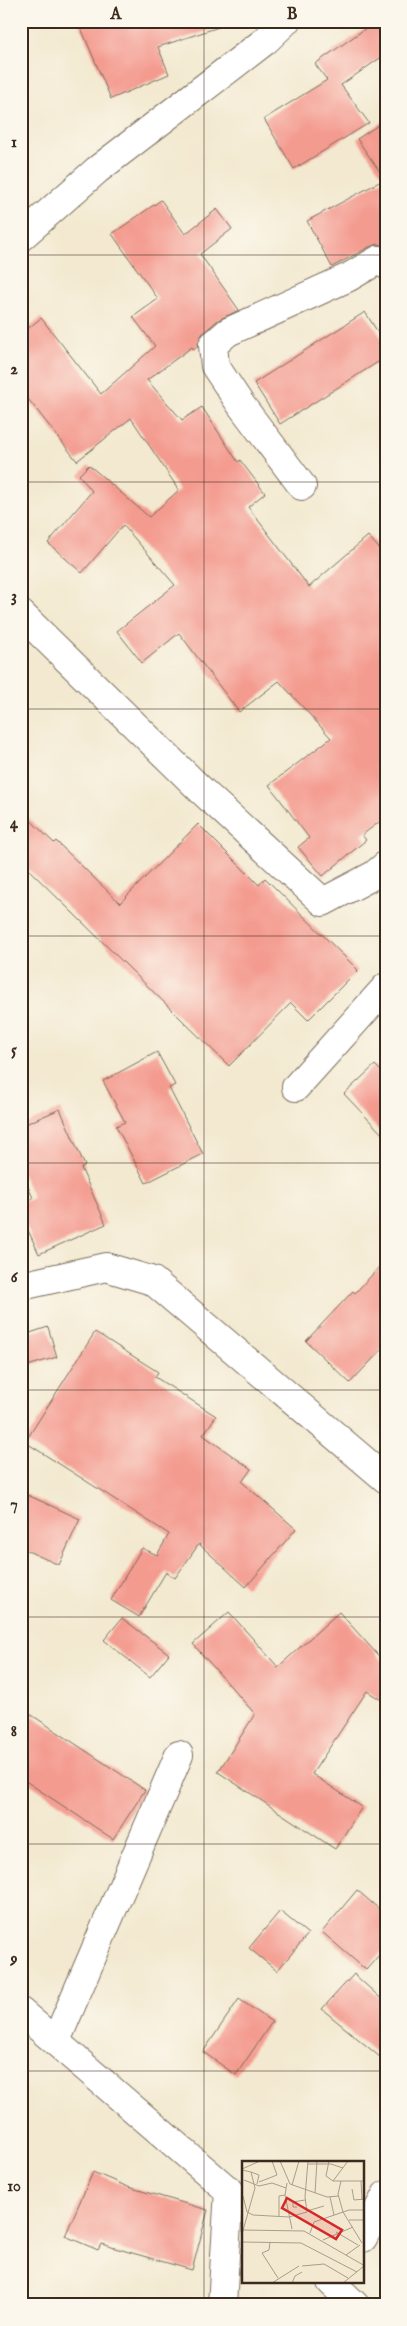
<svg xmlns="http://www.w3.org/2000/svg" width="407" height="2326" font-family="'IM FELL English',serif">
<style>
.building{fill:#f49b90}
.lines{fill:none;stroke-linecap:round;stroke-linejoin:round}
.minor-casing{stroke:#7b6d5c;stroke-width:30}
.minor{stroke:#fff;stroke-width:28}
.grid{fill:none;stroke:#3b2a1e;stroke-width:1;stroke-opacity:0.55}
.inset-road{fill:none;stroke:#a99d89;stroke-width:1}
.view{fill:#d62828;fill-opacity:0.15;stroke:#d62828;stroke-width:2.5}
.inset-edge{fill:none;stroke:#3b2a1e;stroke-width:2.5}
.neatline{fill:none;stroke:#3b2a1e;stroke-width:2}
.grid-label{font-size:16px;text-anchor:middle;font-weight:bold;fill:#3b2a1e}
</style>
<rect width="100%" height="100%" fill="#fbf7ec"/>
<filter id="ink" filterUnits="userSpaceOnUse"><feTurbulence type="fractalNoise" baseFrequency=".02" numOctaves="2"/><feDisplacementMap in="SourceGraphic" scale="10" xChannelSelector="R" yChannelSelector="G"/><feConvolveMatrix kernelMatrix="1 2 1 2 8 2 1 2 1" color-interpolation-filters="sRGB"/></filter>
<filter id="wash" filterUnits="userSpaceOnUse"><feTurbulence type="fractalNoise" baseFrequency=".0096" numOctaves="4" result="noise"/><feDisplacementMap in="SourceGraphic" scale="20" xChannelSelector="R" yChannelSelector="G"/><feGaussianBlur stdDeviation="1.12" result="paint"/><feColorMatrix in="noise" values="0 0 0 0 0 0 0 0 0 0 0 0 0 0 0 0 0 1.4 0 .05"/><feComposite in="paint" operator="in"/></filter>
<g filter="url(#wash)">
<rect width="100%" height="100%" fill="#f3e9d0"/>
<g id="blocks">
<!-- building -->
<g class="building">
<polygon points="78,21 221,21 222,26 158,47 169,74 111,99"/>
<polygon points="376,21 386,21 386,54 341,85 369,123 294,169 264,119 327,80 315,64"/>
<polygon points="386,120 386,247 379,244 371,246 332,267 307,221 385,179 357,139"/>
<polygon points="161,200 185,234 217,209 232,229 200,254 239,310 218,320 202,334 197,347 193,349 192,347 147,380 182,420 202,407 238,462 240,460 265,493 248,507 309,587 368,536 386,556 386,817 362,835 366,840 323,876 298,847 309,838 269,785 331,738 279,681 239,712 179,633 142,663 117,631 175,585 123,525 82,573 48,543 92,491 79,475 89,465 149,517 179,490 131,418 77,461 21,390 21,334 41,318 101,394 155,346 133,317 158,299 112,234"/>
<polygon points="365,312 386,345 386,357 280,424 254,383"/>
<polygon points="21,811 54,843 56,841 120,903 198,824 259,885 265,878 358,970 308,1020 291,1003 229,1066 21,862"/>
<polygon points="157,1052 175,1085 169,1088 203,1154 146,1183 116,1126 125,1122 103,1081"/>
<polygon points="375,1065 386,1076 386,1138 344,1094"/>
<polygon points="60,1109 85,1166 81,1168 106,1224 39,1254 21,1215 21,1203 33,1198 21,1171 21,1126"/>
<polygon points="386,1260 386,1345 350,1383 306,1341 353,1291 355,1293"/>
<polygon points="48,1327 57,1357 21,1368 21,1336"/>
<polygon points="95,1332 158,1372 155,1377 216,1416 203,1435 251,1469 242,1482 296,1529 246,1587 199,1544 175,1578 166,1572 139,1617 111,1600 142,1548 157,1555 169,1534 25,1442"/>
<polygon points="21,1492 80,1519 59,1565 21,1548"/>
<polygon points="229,1612 278,1667 339,1612 386,1664 386,1703 367,1691 312,1774 362,1807 335,1849 218,1772 255,1714 193,1644"/>
<polygon points="122,1618 169,1654 150,1677 104,1640"/>
<polygon points="21,1708 145,1790 113,1839 21,1778"/>
<polygon points="357,1890 386,1915 386,1947 366,1970 322,1932"/>
<polygon points="280,1911 308,1934 277,1971 249,1948"/>
<polygon points="354,1974 386,2003 386,2062 322,2009"/>
<polygon points="239,1999 272,2022 236,2075 203,2052"/>
<polygon points="93,2172 128,2187 208,2210 192,2270 101,2244 98,2250 65,2236"/>
</g>
</g>
</g>
<g filter="url(#ink)">
<use href="#blocks" fill-opacity="0" stroke="#7b6d5c" stroke-width="1"/>
<g class="lines">
<defs>
<g id="minor">
<polyline points="21,237 97,170 265,41 286,21"/>
<polyline points="302,486 241,405 215,366 213,345 228,332 349,277 378,260 386,265"/>
<polyline points="21,614 202,791 323,902 374,875 386,865"/>
<polyline points="296,1087 386,987"/>
<polyline points="21,1286 106,1267 153,1281 386,1479"/>
<polyline points="21,2012 243,2203"/>
<polyline points="56,2041 179,1755"/>
<polyline points="363,2238 386,2195"/>
<polyline points="331,2282 355,2305"/>
<polyline points="222,2305 229,2190"/>
</g>
</defs>
<!-- minor casing -->
<use href="#minor" class="minor-casing"/>
<!-- minor -->
<use href="#minor" class="minor"/>
</g>
</g>
<!-- grid -->
<path class="grid" d="M 204,21 L 204,2305M 21,255 L 386,255M 21,482 L 386,482M 21,709 L 386,709M 21,936 L 386,936M 21,1163 L 386,1163M 21,1390 L 386,1390M 21,1617 L 386,1617M 21,1844 L 386,1844M 21,2071 L 386,2071"/>
<!-- overview -->
<g transform="translate(242 2161)">
<rect width="122" height="122" fill="#f3e9d0"/>
<path class="inset-road" d="M 38,0 L 48,23 L 85,36 L 97,35M 87,0 L 84,15 L 91,20 L 123,20M 66,3 L 89,3 L 101,7M 0,8 L 18,0M 0,9 L 9,11 L 13,27 L 0,73M 9,11 L 17,14 L 15,23M 2,19 L 17,25 L 30,22 L 44,27M 91,20 L 106,0M 99,20 L 96,33 L 101,51 L 120,82M 119,20 L 120,39M 17,21 L 35,14 L 30,0M 45,22 L 43,34 L 50,68M 50,24 L 57,0M 110,28 L 112,39 L 123,38M 73,32 L 75,0M 1,35 L 5,51 L 11,54 L 47,56 L 65,51 L 63,36 L 66,0M 88,36 L 92,54M 55,46 L 51,46 L 51,41 L 63,39M 65,50 L 82,45M 37,55 L 37,35 L 43,34M 107,59 L 123,59M 0,69 L 62,70 L 123,105M 94,71 L 116,84M 68,72 L 72,61 L 107,49 L 123,49M 81,79 L 111,66M 0,81 L 59,82 L 115,111M 28,81 L 27,89 L 20,92 L 36,117M 104,94 L 118,84M 60,105 L 82,103 L 106,117M 30,122 L 57,105M 50,122 L 53,115 L 60,111M 101,122 L 122,105"/>
<path class="view" d="M 45,37 L 100,69 L 94,78 L 40,47 Z"/>
<rect width="122" height="122" class="inset-edge"/>
</g>
<!-- margin -->
<rect width="407" height="2326" fill="none" stroke="#fbf7ec" stroke-width="55"/>
<rect x="28" y="28" width="352" height="2270" class="neatline"/>
<g class="grid-label">
<text x="116" y="19">A</text>
<text x="292" y="19">B</text>
<text x="14" y="147">1</text>
<text x="14" y="374">2</text>
<text x="14" y="601">3</text>
<text x="14" y="828">4</text>
<text x="14" y="1055">5</text>
<text x="14" y="1282">6</text>
<text x="14" y="1509">7</text>
<text x="14" y="1736">8</text>
<text x="14" y="1964">9</text>
<text x="14" y="2191">10</text>
</g>
</svg>
